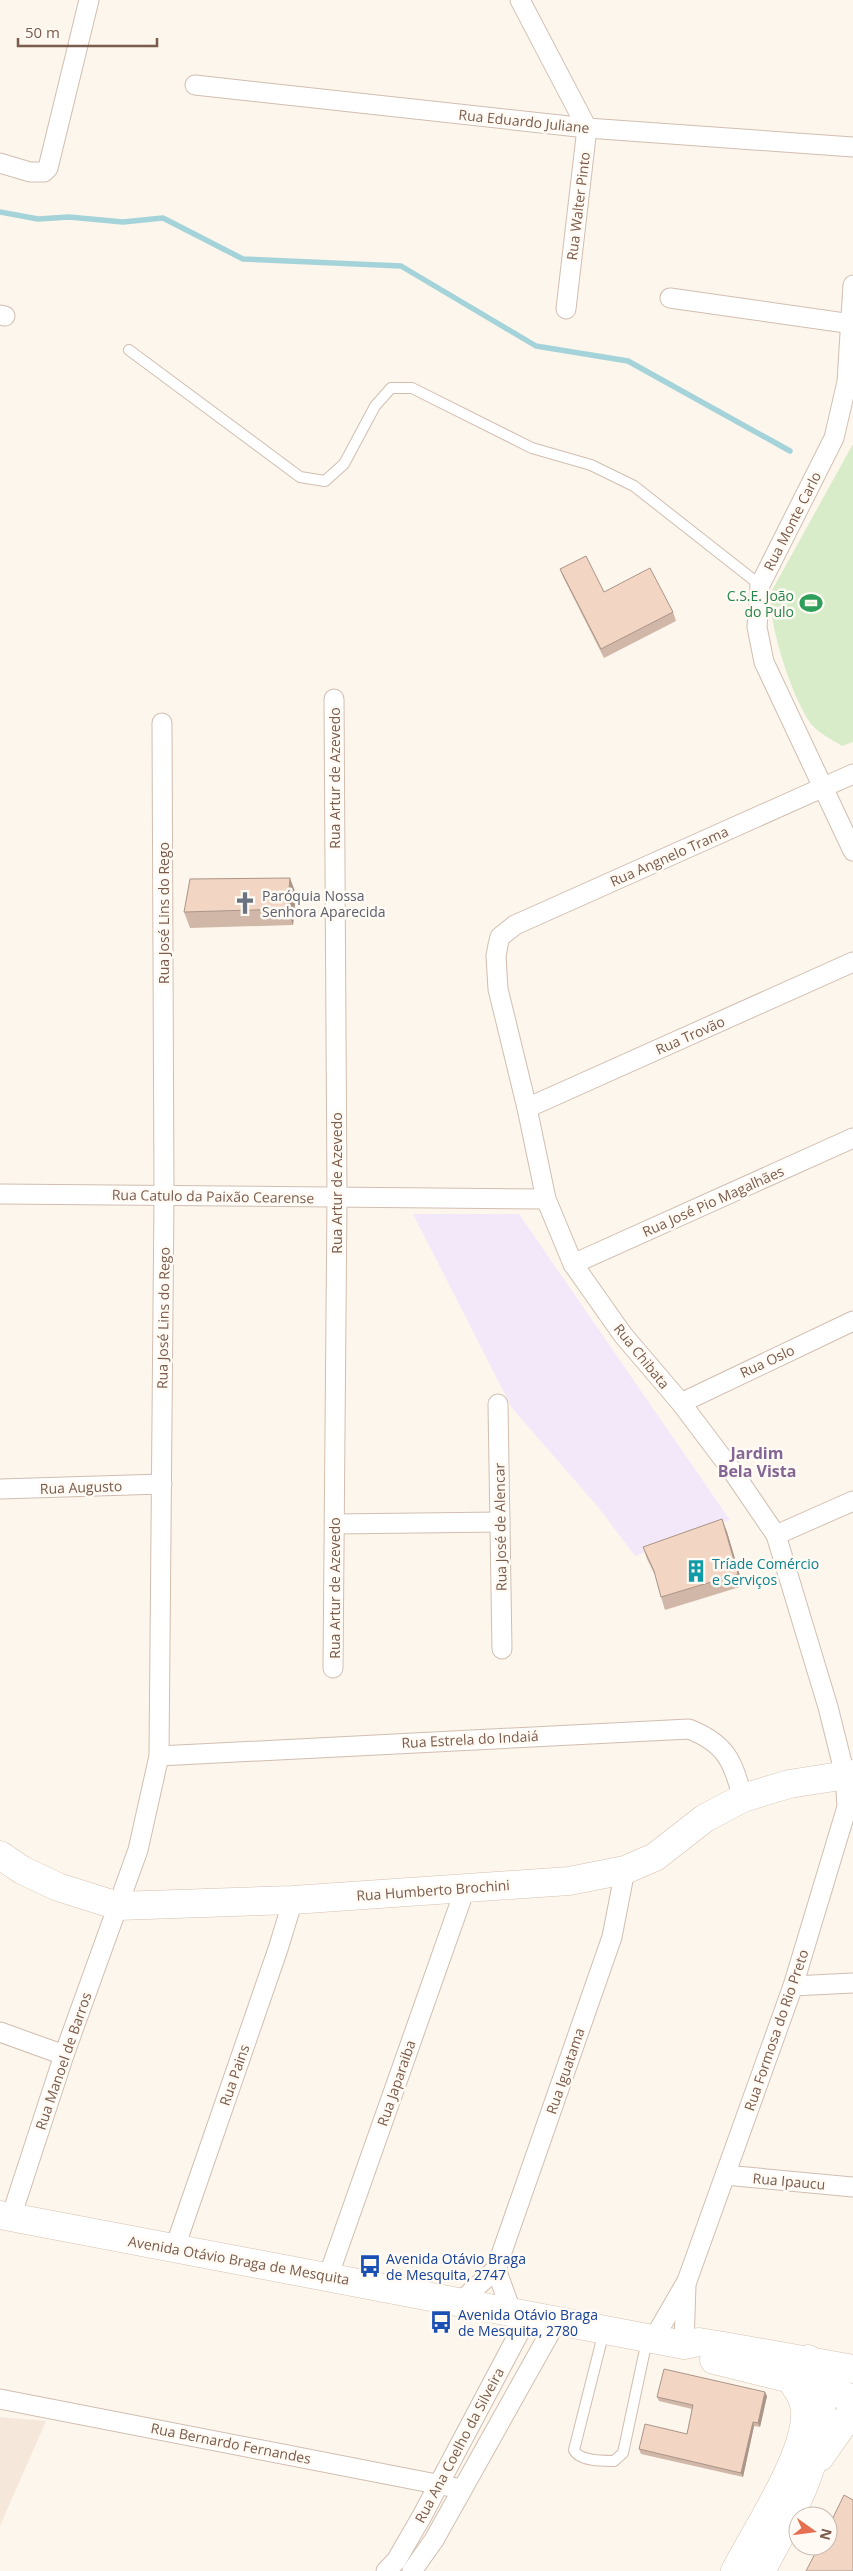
<svg xmlns="http://www.w3.org/2000/svg" width="853" height="2571" font-family="'Open Sans',sans-serif">
<style>
.residential{fill:#f5e8da}
.education{fill:#f3e8fa}
.green{fill:#d8ecc9}
.lines{fill:none;stroke-linecap:round;stroke-linejoin:round}
.stream{stroke:#a5d3da;stroke-width:5.5}
.lane-casing{stroke:#d1beb0;stroke-width:12}
.street-casing{stroke:#d1beb0;stroke-width:21}
.secondary-casing{stroke:#d6c0b0;stroke-width:29}
.lane{stroke:#fff;stroke-width:10}
.street{stroke:#fff;stroke-width:19}
.secondary{stroke:#fff;stroke-width:28}
.wall{fill:#d1b7a8}
.shaded-wall{fill:#aa9588}
.building{fill:#f3d5c3;stroke:#aa9588}
.labels{text-anchor:middle;dominant-baseline:central;stroke-width:5;stroke-linejoin:round;paint-order:stroke}
.street-label{font-size:14px;fill:#7a5c4d;stroke:#fffaf3}
.leisure-label{font-size:14px;fill:#27864d;stroke:#fffaf3;text-anchor:end}
.worship-label{font-size:14px;fill:#5b616d;stroke:#fffaf3;text-anchor:start}
.culture-label{font-size:14px;fill:#0d838f;stroke:#fffaf3;text-anchor:start}
.transit-label{font-size:14px;fill:#164399;stroke:#fffaf3;text-anchor:start}
.quarter-label{font-size:16px;font-weight:bold;fill:#846695;stroke:#fffaf3}
</style>
<rect width="100%" height="100%" fill="#fdf6ec"/>
<!-- residential -->
<polygon class="residential" points="0,2417 46,2421 0,2526"/>
<!-- education -->
<polygon class="education" points="413,1214 519,1214 730,1520 635,1556 598,1507 512,1408"/>
<!-- green -->
<path class="green" d="M 853,444 L 853,742 L 842,746 C 833,740 820,734 813,726 C 793,702 769,625 770,594 Z"/>
<g class="lines">
<!-- stream -->
<polyline class="stream" points="0,212 38,219 69,217 123,222 163,218 243,259 401,266 536,346 628,361 790,451"/>
<defs>
<g id="lane">
<polyline points="129,350 300,477 325,481 344,464 375,406 391,388 412,388 532,448 591,465 634,486 760,585"/>
<path d="M 604,2331 L 574,2450 C 579,2461 602,2461 614,2461 L 623,2453 L 647,2340"/>
</g>
<g id="street">
<polyline points="520,0 587,128 566,309"/>
<polyline points="195,85 587,128 853,147"/>
<polyline points="0,163 30,172 44,172 48,168 89,0"/>
<polyline points="853,285 847,382 834,438 760,585 757,627 764,662 853,851"/>
<polyline points="670,298 853,324"/>
<polyline points="0,315 5,316"/>
<polyline points="527,1108 853,962"/>
<polyline points="0,1194 546,1199"/>
<polyline points="573,1264 853,1138"/>
<polyline points="681,1403 853,1321"/>
<polyline points="498,1404 502,1649"/>
<polyline points="0,1489 162,1484"/>
<polyline points="335,1524 500,1522"/>
<polyline points="776,1535 853,1501"/>
<polyline points="333,1668 337,1197 334,699"/>
<path d="M 159,1756 L 689,1729 C 727,1744 732,1761 743,1798"/>
<polyline points="793,1986 853,1983"/>
<polyline points="0,2032 64,2055"/>
<polyline points="725,2175 853,2187"/>
<polyline points="11,2217 64,2055 138,1850 159,1756 164,1195 162,723"/>
<polyline points="174,2250 278,1949 293,1900"/>
<polyline points="496,2269 512,2313"/>
<polyline points="328,2277 465,1889"/>
<polyline points="460,2302 496,2269 612,1937 625,1870"/>
<polyline points="653,2340 687,2281 793,1986 847,1807 845,1775 828,1707 776,1535 733,1472 681,1403 623,1335 573,1264 546,1199 527,1108 498,989 496,956 498,945 500,937 515,925 853,774"/>
<polyline points="684,2345 686,2285"/>
<polyline points="0,2399 462,2489"/>
<polyline points="386,2571 396,2561 422,2516 528,2316"/>
<polyline points="412,2571 434,2540 556,2322"/>
</g>
<g id="secondary">
<polyline points="0,1855 22,1870 58,1887 118,1906 293,1900 569,1881 625,1870 655,1857 705,1818 743,1798 789,1784 853,1774"/>
<polyline points="0,2215 684,2345 699,2342 724,2346 853,2369"/>
<polyline points="714,2360 820,2386 853,2399"/>
<polyline points="820,2457 853,2410"/>
<path d="M 735,2571 C 755,2532 808,2453 805,2411 C 804,2398 798,2390 791,2380"/>
<path d="M 761,2571 C 789,2520 831,2447 820,2387 C 819,2378 812,2368 808,2359"/>
</g>
</defs>
<!-- lane casing -->
<use href="#lane" class="lane-casing"/>
<!-- street casing -->
<use href="#street" class="street-casing"/>
<!-- secondary casing -->
<use href="#secondary" class="secondary-casing"/>
<!-- lane -->
<use href="#lane" class="lane"/>
<!-- street -->
<use href="#street" class="street"/>
<!-- secondary -->
<use href="#secondary" class="secondary"/>
</g>
<!-- wall -->
<g class="wall">
<polygon points="560,569 604,592 673,612 676,621 604,658 563,577"/>
<polygon points="296,894 293,925 190,928 184,912"/>
<polygon points="722,1519 727,1532 743,1586 665,1610 661,1597 656,1577 647,1559 643,1547"/>
<polygon points="767,2396 760,2427 754,2426 743,2477 641,2454 639,2449 687,2434 692,2409 659,2401 657,2397"/>
</g>
<!-- shaded-wall -->
<g class="shaded-wall">
<polygon points="290,878 296,894 293,925 287,909"/>
<polygon points="722,1519 727,1532 743,1586 738,1574"/>
<polygon points="765,2392 767,2396 760,2427 758,2423"/>
<polygon points="753,2422 754,2426 743,2477 741,2473"/>
</g>
<!-- building -->
<g class="building">
<polygon points="586,556 604,592 650,568 673,612 601,649 560,569"/>
<polygon points="290,878 287,909 184,912 190,879"/>
<polygon points="722,1519 738,1574 661,1597 654,1571 643,1547"/>
<polygon points="664,2369 765,2392 758,2423 753,2422 741,2473 639,2449 645,2424 687,2434 693,2405 657,2397"/>
<polygon points="844,2495 853,2500 853,2571 806,2571 819,2546 828,2546 828,2528"/>
</g>
<!-- icons -->
<defs>
<symbol id="stadium-bare" viewBox="-9 -9 18 18"><path d="M0-5a6.5 5 0 1 0 0 10a6.5 5 0 1 0 0-10ZM-3.5-1.8h7v3.6h-7Z" fill="#2e9e5b" stroke="#fffaf3" stroke-width="2.5" paint-order="stroke"/></symbol>
<symbol id="church-bare" viewBox="-9 -9 18 18"><path d="M-1.2-6h2.4v3.5h3.3v2.4h-3.3V6h-2.4V-.1h-3.3v-2.4h3.3Z" fill="#6b7280" stroke="#fffaf3" stroke-width="2.5" paint-order="stroke"/></symbol>
<symbol id="building-bare" viewBox="-9 -9 18 18"><path d="M-4-6H4V6H1V3H-1V6H-4ZM-2.5-4.3h1.7v1.8h-1.7ZM.8-4.3h1.7v1.8H.8ZM-2.5-1h1.7V.8h-1.7ZM.8-1h1.7V.8H.8Z" fill="#0f9aa8" stroke="#fffaf3" stroke-width="2.5" paint-order="stroke"/></symbol>
<symbol id="bus-bare" viewBox="-9 -9 18 18"><path d="M-5-6H5V4H4V6H2V4H-2V6H-4V4H-5ZM-3.5-4V0h7V-4ZM-3.5 1.2v1.5H-2V1.2ZM2 1.2v1.5H3.5V1.2Z" fill="#1a4fb4" stroke="#fffaf3" stroke-width="2.5" paint-order="stroke"/></symbol>
</defs>
<g fill-rule="evenodd">
<use href="#stadium-bare" x="795" y="587" width="32" height="32"/>
<use href="#church-bare" x="229" y="887" width="32" height="32"/>
<use href="#building-bare" x="680" y="1555" width="32" height="32"/>
<use href="#bus-bare" x="354" y="2250" width="32" height="32"/>
<use href="#bus-bare" x="425" y="2306" width="32" height="32"/>
</g>
<g class="labels">
<!-- street labels -->
<g class="street-label">
<text transform="translate(524 121) rotate(6)">Rua Eduardo Juliane</text>
<text transform="translate(578 206) rotate(-83)">Rua Walter Pinto</text>
<text transform="translate(792 521) rotate(-63)">Rua Monte Carlo</text>
<text transform="translate(334 778) rotate(-90)">Rua Artur de Azevedo</text>
<text transform="translate(669 856) rotate(-24)">Rua Angnelo Trama</text>
<text transform="translate(163 913) rotate(-90)">Rua José Lins do Rego</text>
<text transform="translate(690 1035) rotate(-24)">Rua Trovão</text>
<text transform="translate(336 1183) rotate(-90)">Rua Artur de Azevedo</text>
<text transform="translate(213 1196) rotate(1)">Rua Catulo da Paixão Cearense</text>
<text transform="translate(713 1201) rotate(-24)">Rua José Pio Magalhães</text>
<text transform="translate(163 1318) rotate(-89)">Rua José Lins do Rego</text>
<text transform="translate(642 1356) rotate(51)">Rua Chibata</text>
<text transform="translate(767 1361) rotate(-25)">Rua Oslo</text>
<text transform="translate(81 1487) rotate(-2)">Rua Augusto</text>
<text transform="translate(500 1527) rotate(-91)">Rua José de Alencar</text>
<text transform="translate(334 1588) rotate(-90)">Rua Artur de Azevedo</text>
<text transform="translate(470 1739) rotate(-3)">Rua Estrela do Indaiá</text>
<text transform="translate(433 1890) rotate(-4)">Rua Humberto Brochini</text>
<text transform="translate(776 2030) rotate(-71)">Rua Formosa do Rio Preto</text>
<text transform="translate(63 2061) rotate(-71)">Rua Manoel de Barros</text>
<text transform="translate(565 2071) rotate(-71)">Rua Iguatama</text>
<text transform="translate(234 2075) rotate(-71)">Rua Pains</text>
<text transform="translate(396 2083) rotate(-71)">Rua Japaraiba</text>
<text transform="translate(789 2181) rotate(5)">Rua Ipaucu</text>
<text transform="translate(239 2260) rotate(10)">Avenida Otávio Braga de Mesquita</text>
<text transform="translate(231 2443) rotate(11)">Rua Bernardo Fernandes</text>
<text transform="translate(459 2445) rotate(-62)">Rua Ana Coelho da Silveira</text>
</g>
<!-- leisure labels -->
<g class="leisure-label">
<text x="794" y="595">C.S.E. João<tspan x="794" dy="16">do Pulo</tspan></text>
</g>
<!-- worship labels -->
<g class="worship-label">
<text x="262" y="895">Paróquia Nossa<tspan x="262" dy="16">Senhora Aparecida</tspan></text>
</g>
<!-- culture labels -->
<g class="culture-label">
<text x="712" y="1563">Tríade Comércio<tspan x="712" dy="16">e Serviços</tspan></text>
</g>
<!-- transit labels -->
<g class="transit-label">
<text x="386" y="2258">Avenida Otávio Braga<tspan x="386" dy="16">de Mesquita, 2747</tspan></text>
<text x="458" y="2314">Avenida Otávio Braga<tspan x="458" dy="16">de Mesquita, 2780</tspan></text>
</g>
<!-- quarter labels -->
<g class="quarter-label">
<text x="757" y="1453">Jardim<tspan x="757" dy="18">Bela Vista</tspan></text>
</g>
</g>
<!-- north arrow -->
<g transform="translate(813 2531) rotate(104)"><circle r="24" fill="#fffaf3" stroke="#cabbb1"/>
<path d="M0-4L9 19L0 12L-9 19Z" fill="#e76f51"/>
<text y="-8" font-size="14" font-weight="bold" text-anchor="middle" fill="#7a5c4d">N</text>
</g>
<!-- scale -->
<path d="M18 38v8h139v-8" fill="none" stroke="#7a5c4d" stroke-width="2.5"/>
<text x="25" y="38" font-size="15" fill="#7a5c4d" stroke="#fffaf3" stroke-width="4" paint-order="stroke">50 m</text>
</svg>
